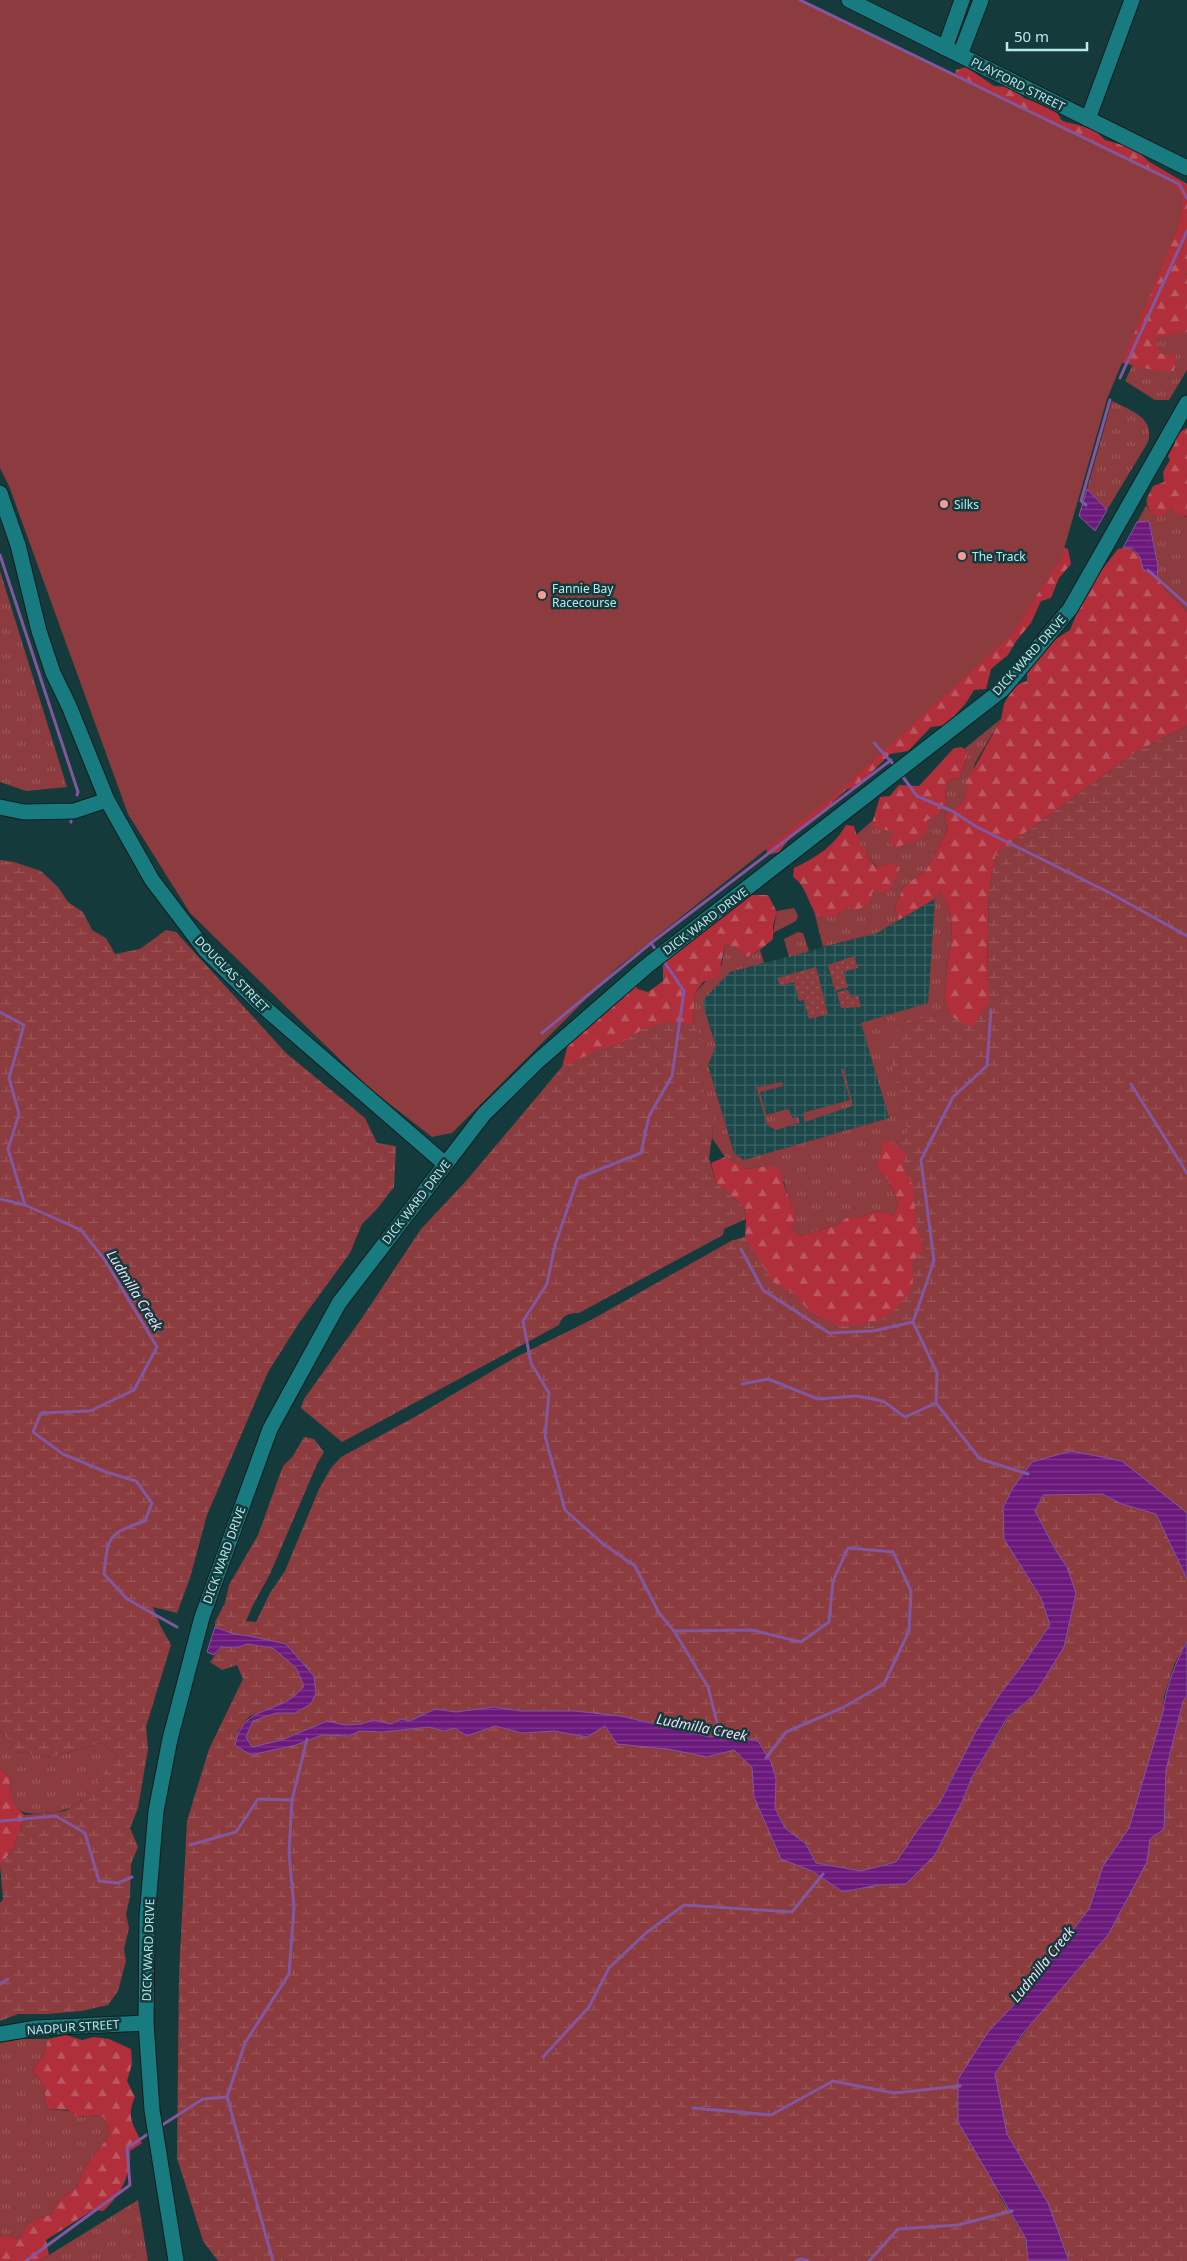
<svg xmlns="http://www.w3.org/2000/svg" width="1187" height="2261" font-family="'Noto Sans',sans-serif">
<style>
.industrial{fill:url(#industrial-grid)}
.grass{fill:url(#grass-tufts)}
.forest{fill:url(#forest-firs)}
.wetland{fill:url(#wetland-marsh)}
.garden{fill:url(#garden-dots)}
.pitch{fill:#8c3b3e}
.water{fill:url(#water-rules);stroke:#82579e}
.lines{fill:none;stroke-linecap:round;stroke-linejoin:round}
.stream{stroke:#82579e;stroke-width:3}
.minor-casing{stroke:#0f1e1f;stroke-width:17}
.minor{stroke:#187b80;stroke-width:15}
.poi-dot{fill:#f59b9a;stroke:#143a3c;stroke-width:2}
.labels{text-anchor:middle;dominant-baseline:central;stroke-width:5;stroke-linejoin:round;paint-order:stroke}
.street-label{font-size:12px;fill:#b6e9ec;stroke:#143a3c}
.poi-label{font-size:12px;fill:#b6e9ec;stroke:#143a3c;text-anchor:start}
.water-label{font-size:14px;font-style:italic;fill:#efdbf3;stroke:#143a3c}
</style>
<defs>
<pattern id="industrial-grid" width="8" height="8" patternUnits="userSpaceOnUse" patternTransform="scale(1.25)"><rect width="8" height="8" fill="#1d484a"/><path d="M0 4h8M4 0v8" fill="none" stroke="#3c6264"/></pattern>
<pattern id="grass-tufts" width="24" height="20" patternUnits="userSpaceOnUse" patternTransform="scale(1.25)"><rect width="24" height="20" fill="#8c3b3e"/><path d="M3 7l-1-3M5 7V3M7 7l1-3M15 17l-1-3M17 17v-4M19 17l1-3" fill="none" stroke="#9a575a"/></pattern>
<pattern id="forest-firs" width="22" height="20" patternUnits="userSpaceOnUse" patternTransform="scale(1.25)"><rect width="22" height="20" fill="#b02f3b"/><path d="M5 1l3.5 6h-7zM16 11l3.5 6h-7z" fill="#bb5761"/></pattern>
<pattern id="wetland-marsh" width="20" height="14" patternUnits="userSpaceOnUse" patternTransform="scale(1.25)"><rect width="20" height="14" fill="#8c3b3e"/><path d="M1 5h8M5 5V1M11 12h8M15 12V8" fill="none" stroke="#9a575a"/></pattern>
<pattern id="garden-dots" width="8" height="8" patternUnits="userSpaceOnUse" patternTransform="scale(1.25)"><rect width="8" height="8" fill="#8c3b3e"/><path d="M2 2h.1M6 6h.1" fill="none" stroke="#9a575a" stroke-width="1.8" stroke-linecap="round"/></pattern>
<pattern id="water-rules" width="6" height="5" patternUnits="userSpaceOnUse" patternTransform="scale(1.25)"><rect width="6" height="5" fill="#6c197c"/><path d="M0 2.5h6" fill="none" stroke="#7f3a8f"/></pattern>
</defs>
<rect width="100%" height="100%" fill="#143a3c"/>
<!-- industrial -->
<polygon class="industrial" points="935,899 928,1003 862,1023 889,1118 745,1160 734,1153 708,1065 716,1045 704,1008 704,998 730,972 877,933"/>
<!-- grass -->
<g class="grass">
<polygon points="1187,251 1187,370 1169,400 1155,400 1125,381"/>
<path d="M 1112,401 C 1131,411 1155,417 1148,442 L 1107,510 L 1087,489 Z"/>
<polygon points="1146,506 1155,516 1171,506 1187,518 1187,611 1167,592 1157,578 1158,566 1149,521 1137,522"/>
<polygon points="0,571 67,787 26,791 0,782"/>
<polygon points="1001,719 975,763 969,791 962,803 944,815 948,829 926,870 904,886 895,908 899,920 877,933 823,947 814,911 819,917 833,917 873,891 893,884 895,875 890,863 877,867 869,859 865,847 860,847 856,835 873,820 872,823 895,831 927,820 946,802 945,793 948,781 960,777 968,754 964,749"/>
<polygon points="941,890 951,916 952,938 947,968 945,996 949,1015 883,1043 892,1066 908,1132 895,1144 877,1167 888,1180 899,1204 893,1215 878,1211 857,1218 846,1218 837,1225 799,1236 791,1229 795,1217 784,1182 767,1166 747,1169 725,1157 712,1138 714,1124 705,1098 702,1073 702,1038 693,1024 695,993 722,964 725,945 734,947 747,957 760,950 764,963 730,972 704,999 704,1008 716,1046 708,1065 734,1153 744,1160 889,1118 861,1023 928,1003 935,899"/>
<polygon points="794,908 798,916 796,921 773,933 777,911"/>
<polygon points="798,932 803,933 809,951 789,957 784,939"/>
<polygon points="843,1068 852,1101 852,1106 805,1122 803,1113 850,1100 841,1069"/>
<polygon points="782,1082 783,1086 760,1092 766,1115 789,1109 792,1118 798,1117 800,1123 776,1130 767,1125 756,1086 759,1087"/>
<path d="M 0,1730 L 18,1752 L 52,1757 L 102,1743 L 118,1755 C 107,1771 94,1791 79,1802 C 67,1811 57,1812 43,1813 C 14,1816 8,1806 11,1778 L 0,1769 Z"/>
<path d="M 21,2039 L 48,2039 L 43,2057 L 32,2070 L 44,2086 L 47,2109 L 69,2111 L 77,2117 L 101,2115 L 107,2122 L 109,2136 L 83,2169 L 77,2187 L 58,2201 L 52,2214 C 35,2218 27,2224 18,2239 L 5,2235 L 0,2237 L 0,2043 Z"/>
<polygon points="138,2200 148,2261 39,2261 49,2255"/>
</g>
<!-- forest -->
<g class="forest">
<path d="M 966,67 L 994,86 L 1011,87 L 1024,98 L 1055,109 L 1062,121 L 1094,129 L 1105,140 L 1136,149 L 1148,161 L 1187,184 L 1187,270 L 1185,275 L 1187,275 L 1187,332 L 1154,338 L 1161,354 L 1176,355 L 1174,371 C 1156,373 1132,364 1113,361 L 951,84 L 956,70 Z"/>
<path d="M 1187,428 L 1187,518 L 1184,515 L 1177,516 L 1171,506 L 1164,515 L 1155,516 C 1142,502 1146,501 1153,486 L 1164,482 L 1163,472 L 1170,460 L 1168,456 L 1175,443 L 1176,434 Z"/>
<polygon points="1053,544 1068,549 1071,564 1059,578 1051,598 1041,601 1031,623 1017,640 1008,655 991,669 986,689 974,690 966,703 946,725 931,727 908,751 890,754 859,785 846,790 821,813 793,834 779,852 767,855 766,841"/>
<polygon points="1129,547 1140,557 1143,569 1157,578 1167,592 1187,611 1187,726 1136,752 996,854 989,889 987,976 1012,1159 673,1727 598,1713 520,1711 587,1422 835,1370 731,1241 745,1237 746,1219 744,1207 716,1183 711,1163 725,1157 747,1169 767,1166 778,1168 796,1217 791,1229 799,1236 837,1225 846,1218 857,1218 878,1211 893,1215 899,1204 888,1180 877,1168 884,1141 895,1144 908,1132 892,1066 883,1043 908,1020 949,1015 945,996 947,968 952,938 951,916 941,891 935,899 899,920 895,908 904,886 926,870 948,829 944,815 962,803 968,791 966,783 1001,719 1004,704 1014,686 1027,681 1027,671 1054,640 1070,630 1085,593 1104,567 1118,549"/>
<polygon points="962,747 968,753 960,777 948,781 945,793 946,802 937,815 927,820 928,829 921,838 895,848 889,841 895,831 876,829 872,823 880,797 890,796 899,785 919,786 954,748"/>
<path d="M 846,825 L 854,826 L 860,846 L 865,847 L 869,859 L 876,867 L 890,863 L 900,867 L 893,884 L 886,893 L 873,891 L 868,905 L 854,911 L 849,907 L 833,917 L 819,917 C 807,905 808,887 793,877 L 794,868 C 817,857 833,847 846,825 Z"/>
<polygon points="752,895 768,895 777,912 773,925 773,939 761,949 747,957 734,947 725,945 718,977 703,982 695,993 693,1024 702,1038 702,1073 705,1098 714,1124 546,1086 562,1067 568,1044 582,1033 596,1017 634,984 638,989 648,992 663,981 663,965 670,954"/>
<path d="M 0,1769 L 11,1778 C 9,1794 11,1806 25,1815 L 13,1849 L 0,1866 Z"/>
<path d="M 66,2035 L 82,2040 L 94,2037 L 109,2039 L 131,2049 L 132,2064 L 127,2081 L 135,2097 C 126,2117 133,2124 142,2143 L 130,2151 C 132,2173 120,2197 103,2211 L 93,2210 L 46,2240 L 49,2255 L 39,2261 L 0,2261 L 0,2237 L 5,2235 L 18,2239 C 28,2223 33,2219 52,2214 L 58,2201 L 77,2187 L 83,2169 L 109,2136 L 107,2122 L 101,2115 L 77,2117 L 68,2110 L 47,2109 L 44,2086 L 32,2070 L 43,2057 L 48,2039 Z"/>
</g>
<!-- wetland -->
<g class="wetland">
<polygon points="1187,726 1187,1513 1165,1496 1071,1451 1004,1539 1041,1598 1050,1625 1026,1660 1000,1694 954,1773 939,1804 921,1825 896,1862 861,1871 816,1863 806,1844 785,1828 775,1808 776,1778 758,1741 730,1735 710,1737 673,1727 598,1713 520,1711 494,1707 456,1712 435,1709 410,1721 401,1719 391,1724 373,1720 361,1724 345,1725 327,1721 282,1740 252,1747 246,1738 252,1721 276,1713 295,1713 311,1704 301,1660 249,1636 234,1635 215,1627 215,1622 225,1603 229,1585 258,1535 283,1466 293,1456 304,1437 314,1439 324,1452 317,1464 270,1574 253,1605 246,1621 256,1622 270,1593 285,1571 319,1489 331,1468 341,1457 413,1418 516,1357 591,1320 731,1241 745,1237 773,1282 794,1293 809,1311 840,1326 863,1324 882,1319 893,1311 906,1297 913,1285 912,1262 923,1249 916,1222 913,1186 903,1167 906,1154 895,1144 908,1132 892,1066 883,1043 908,1020 949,1015 972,1028 989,1001 987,976 989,889 996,854 1136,752"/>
<polygon points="0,860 14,862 41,871 58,887 68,902 83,912 92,930 106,938 115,954 140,949 166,930 176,932 286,1053 365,1118 377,1143 396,1146 394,1187 377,1209 362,1224 350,1253 299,1323 268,1372 207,1515 190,1578 177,1613 153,1607 160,1625 171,1645 146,1727 148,1749 138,1808 130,1828 138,1847 131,1864 130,1897 126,1914 129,1928 124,1949 126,1961 118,1991 108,2005 82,2011 47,2014 18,2014 0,2021 0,1903 3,1899 0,1866 13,1849 25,1815 65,1811 81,1801 118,1755 102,1743 52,1757 18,1752 0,1730"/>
<path d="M 665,1022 L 693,1024 L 702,1038 L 702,1073 L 705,1098 L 714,1124 L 709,1158 L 716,1183 L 744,1207 L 746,1219 L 724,1229 L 723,1235 L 579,1313 C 570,1313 562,1315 559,1325 L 342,1442 L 301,1408 L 304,1399 L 362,1318 L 421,1229 L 466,1181 L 562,1067 L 599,1049 L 619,1044 L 643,1029 Z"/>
<polygon points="1102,1494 1122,1504 1156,1514 1187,1579 1187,1641 1174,1665 1164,1696 1163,1712 1129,1828 1103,1866 1089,1909 1023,1995 988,2032 999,2195 1026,2239 1028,2261 218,2261 203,2241 177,2158 179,1973 183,1898 187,1821 209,1749 243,1679 237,1665 222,1670 210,1662 221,1647 236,1648 247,1644 273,1648 296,1668 305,1687 294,1699 278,1707 250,1716 238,1731 251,1755 296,1745 322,1735 350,1736 358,1731 383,1732 429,1727 444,1731 455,1728 467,1736 495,1726 522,1733 554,1731 586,1737 605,1726 668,1749 707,1757 734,1750 752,1767 754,1797 781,1859 812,1871 843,1892 877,1885 906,1884 935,1855 962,1802 972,1777 1008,1718 1035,1694 1064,1647 1067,1567 1055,1549 1035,1511 1043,1495"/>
<polygon points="1187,1696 1187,2261 1069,2261 1048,2203 1007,2134 995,2074 1147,1862 1150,1839 1164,1829 1166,1770 1183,1701"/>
</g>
<!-- garden -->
<g class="garden">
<polygon points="854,956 858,968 843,972 848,987 835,991 828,965"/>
<polygon points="816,967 828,1014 809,1019 804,1000 799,1001 794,982 780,986 777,978"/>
<polygon points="848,990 851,997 858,995 861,1007 841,1008 837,992"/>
</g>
<!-- pitch -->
<polygon class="pitch" points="0,0 801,0 1171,181 1183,197 1180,223 1107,399 1062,556 1012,634 843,788 617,968 452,1133 432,1137 369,1088 190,913 128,814 9,486 0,468"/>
<!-- water -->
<g class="water">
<polygon points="1087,489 1107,510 1095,531 1079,516"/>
<polygon points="1149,521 1158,566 1157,578 1143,569 1140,557 1132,548 1123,548 1137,522"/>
<path d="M 1071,1451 L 1122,1461 L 1187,1513 L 1187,1579 L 1156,1514 L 1122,1504 L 1102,1494 L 1043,1495 L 1035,1511 L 1055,1549 L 1067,1567 L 1076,1593 L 1064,1647 L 1035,1694 L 1007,1718 L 972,1777 L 962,1802 L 935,1855 L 906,1884 L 877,1885 L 843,1892 L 812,1871 L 781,1859 L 754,1797 L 752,1767 L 734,1750 L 707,1757 L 668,1749 L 617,1744 L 605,1726 L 587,1737 L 554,1731 L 522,1733 L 495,1726 L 467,1736 L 455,1728 L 444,1731 L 429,1727 L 383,1732 L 359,1731 L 350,1736 L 322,1735 L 296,1745 L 251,1755 L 235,1745 C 244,1701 279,1718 304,1686 L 296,1668 L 273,1648 L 247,1644 L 236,1648 L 221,1647 L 214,1655 L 207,1652 L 215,1627 L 234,1634 L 249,1636 L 286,1644 L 314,1676 L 316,1693 L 311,1704 L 295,1713 L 276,1713 L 253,1721 L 246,1737 L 252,1747 L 282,1740 L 327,1721 L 345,1725 L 361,1724 L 373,1720 L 391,1724 L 401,1719 L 410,1721 L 435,1709 L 456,1712 L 494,1707 L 520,1711 L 575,1711 L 621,1716 L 710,1737 L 730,1735 L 758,1741 L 771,1762 L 776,1778 L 775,1808 L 785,1828 L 806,1844 L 816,1863 L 861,1871 L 896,1862 L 921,1825 L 939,1804 L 976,1731 L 1000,1694 L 1026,1660 L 1050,1625 L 1041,1598 L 1004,1539 L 1003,1508 L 1012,1489 L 1032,1462 Z"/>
<path d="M 1187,1641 L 1187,1696 L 1183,1701 L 1166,1770 L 1164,1829 L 1150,1839 L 1147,1862 L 1108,1935 L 1024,2032 L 995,2074 L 1007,2134 L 1048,2203 L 1069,2261 L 1028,2261 L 1026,2239 L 958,2122 L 958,2079 L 988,2032 L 1023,1995 L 1089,1909 L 1103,1866 L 1129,1828 L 1163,1712 C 1166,1686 1175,1664 1187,1641 Z"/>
</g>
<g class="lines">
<!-- stream -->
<g class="stream">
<polyline points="800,0 1179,184 1187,198"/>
<polyline points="1120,378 1187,231"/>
<polyline points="1086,505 1081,501 1110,400"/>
<polyline points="0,555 78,792 77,795"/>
<polyline points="1148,570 1187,605"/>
<polyline points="874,743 895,766"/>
<polyline points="900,773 917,796 952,811 977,827 1110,893 1187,936"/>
<polyline points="71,822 71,821"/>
<polyline points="651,943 658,953"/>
<polyline points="663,960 684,991 672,1076 649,1116 641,1153 578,1178 555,1245 547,1284 523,1321 531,1363 549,1393 545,1436 565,1510 602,1543 635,1566 659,1613 674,1631 708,1687 721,1738"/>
<polyline points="991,1010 987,1066 953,1097 921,1160 934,1261 913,1322 937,1373 936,1403 980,1459 1028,1474"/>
<polyline points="0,1012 24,1025 9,1078 19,1114 8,1149 25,1205"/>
<polyline points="542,1033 651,943 891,760"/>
<polyline points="1131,1084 1187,1173"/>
<path d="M 0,1199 L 25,1205 L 81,1230 L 105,1260 L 157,1347 L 134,1390 L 90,1411 L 41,1413 L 33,1432 L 63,1454 L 106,1472 L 136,1481 L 152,1503 L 145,1521 C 108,1534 108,1535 104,1574 L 127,1599 L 177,1627"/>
<polyline points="741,1249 763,1290 829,1333 873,1331 913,1322"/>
<polyline points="742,1384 768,1379 818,1399 857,1396 883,1401 905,1417 936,1403"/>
<polyline points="674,1631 752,1630 801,1642 829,1622 833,1581 848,1548 893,1552 911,1591 909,1631 884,1684 842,1708 786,1732 766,1758"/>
<polyline points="0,1821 56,1816 85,1833 99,1881 118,1883 132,1877"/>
<polyline points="190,1845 236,1832 258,1799 292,1800"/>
<polyline points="0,1984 8,1979"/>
<polyline points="543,2057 589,2007 609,1968 646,1933 684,1905 792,1912 823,1874"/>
<polyline points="693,2108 771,2115 833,2081 894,2093 960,2086"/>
<polyline points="159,2127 203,2099 227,2097"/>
<polyline points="26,2261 130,2185 127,2148 151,2132"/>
<polyline points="273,2261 227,2097 245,2043 289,1974 294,1907 289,1853 292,1800 307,1739"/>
<polyline points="796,2261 801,2259 808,2261"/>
<polyline points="869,2261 898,2229 958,2225 1012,2211"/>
</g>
<defs>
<g id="minor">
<polyline points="849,0 1187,168"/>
<polyline points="945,48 962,0"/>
<polyline points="960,55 981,0"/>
<polyline points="1088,119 1132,0"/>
<polyline points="0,493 18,545 39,631 53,673 69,706 107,800 152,880 206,951 258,1002 445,1164"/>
<polyline points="0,807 24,812 74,811 107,800"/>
<polyline points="0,2034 36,2028 146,2023"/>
<polyline points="176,2261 152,2110 146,2023 147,1917 156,1811 170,1739 202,1617 270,1429 339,1303 484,1114 539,1060 648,965 1003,689 1070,609 1187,403"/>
</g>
</defs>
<!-- minor casing -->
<use href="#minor" class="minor-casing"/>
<!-- minor -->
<use href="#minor" class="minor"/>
</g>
<!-- markers -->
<g class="poi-dot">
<circle cx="944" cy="504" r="5"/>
<circle cx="962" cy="556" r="5"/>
<circle cx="542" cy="595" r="5"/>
</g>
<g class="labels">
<!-- street labels -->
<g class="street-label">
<text transform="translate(1018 84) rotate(27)">PLAYFORD STREET</text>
<text transform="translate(1029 655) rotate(-48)">DICK WARD DRIVE</text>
<text transform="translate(705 921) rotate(-37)">DICK WARD DRIVE</text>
<text transform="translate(232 974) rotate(46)">DOUGLAS STREET</text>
<text transform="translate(416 1202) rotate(-52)">DICK WARD DRIVE</text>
<text transform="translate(224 1555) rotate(-70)">DICK WARD DRIVE</text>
<text transform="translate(148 1950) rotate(-88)">DICK WARD DRIVE</text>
<text transform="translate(73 2027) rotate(-4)">NADPUR STREET</text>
</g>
<!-- poi labels -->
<g class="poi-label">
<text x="954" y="504">Silks</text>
<text x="972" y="556">The Track</text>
<text x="552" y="588">Fannie Bay<tspan x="552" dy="14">Racecourse</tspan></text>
</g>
<!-- water labels -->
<g class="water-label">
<text transform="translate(135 1290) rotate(58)">Ludmilla Creek</text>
<text transform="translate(702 1727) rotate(11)">Ludmilla Creek</text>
<text transform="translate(1042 1964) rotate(-51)">Ludmilla Creek</text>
</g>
</g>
<!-- scale -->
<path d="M1007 42v8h80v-8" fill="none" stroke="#b6e9ec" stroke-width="2.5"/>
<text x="1014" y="42" font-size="15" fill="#b6e9ec" stroke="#143a3c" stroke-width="4" paint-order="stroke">50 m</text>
</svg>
